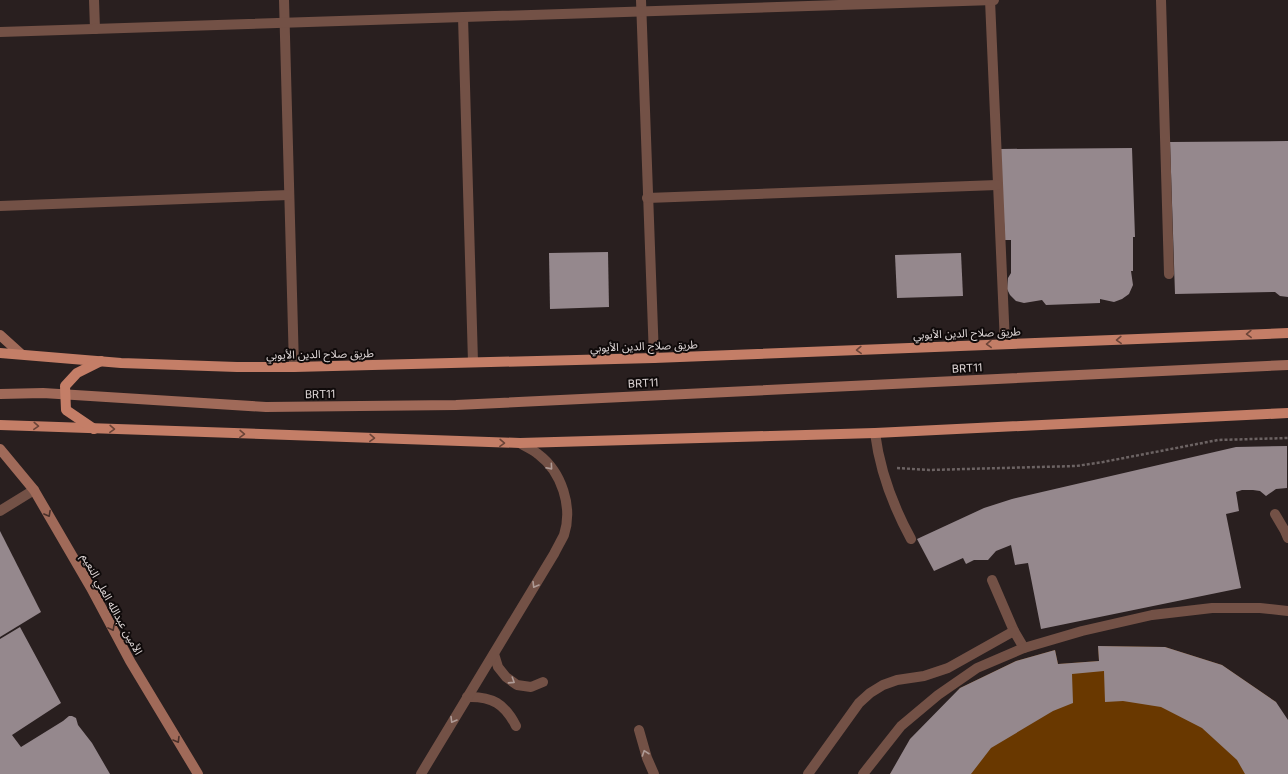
<svg xmlns="http://www.w3.org/2000/svg" width="1288" height="774" font-family="Inter,'Noto Sans Arabic',sans-serif">
<style>
.green{fill:#693800}
.building{fill:#95888d}
.lines{fill:none;stroke-linecap:round;stroke-linejoin:round}
.path{stroke:#6c6363;stroke-width:2.5;stroke-dasharray:3 2;stroke-linecap:butt}
.service{stroke:#735146;stroke-width:10}
.minor{stroke:#735146;stroke-width:10}
.secondary{stroke:#a06a59;stroke-width:10}
.primary{stroke:#c47e67;stroke-width:10}
.oneway{stroke:#6a4438}
.oneway2{stroke:#af9b96}
.oneway3{stroke:#49302a}
.labels{text-anchor:middle;dominant-baseline:central;stroke-width:4;stroke-linejoin:round;paint-order:stroke}
.street-label{font-size:11px;fill:#e0d8d8;stroke:#0f0a0a}
</style>
<rect width="100%" height="100%" fill="#291f1f"/>
<!-- green -->
<polygon class="green" points="1098,646 1165,647 1222,665 1276,702 1288,774 890,774 960,688 1016,661 1055,650 1058,664 1099,661"/>
<!-- building -->
<g class="building">
<polygon points="1288,141 1288,297 1280,296 1275,292 1175,294 1170,142"/>
<polygon points="1132,148 1135,237 1133,237 1133,271 1131,271 1133,285 1129,294 1122,299 1114,302 1100,299 1100,303 1046,305 1042,300 1024,303 1016,301 1010,295 1007,289 1008,278 1011,273 1011,240 1005,240 1000,149"/>
<polygon points="608,252 609,307 550,309 549,253"/>
<polygon points="961,253 963,296 897,298 895,255"/>
<polygon points="1287,446 1287,488 1276,489 1266,496 1260,491 1253,490 1242,490 1236,492 1239,511 1226,514 1241,588 1041,629 1028,563 1015,565 1011,545 996,551 988,560 974,560 966,564 963,558 934,571 917,539 984,508 1012,499 1236,447"/>
<polygon points="0,531 41,612 0,637"/>
<polygon points="20,627 61,703 12,735 21,747 63,721 69,716 72,716 76,718 78,725 92,743 110,774 0,774 0,639"/>
<polygon points="1098,646 1165,647 1222,665 1276,702 1288,720 1288,774 1245,774 1237,760 1202,728 1161,707 1123,701 1105,702 1104,671 1072,674 1073,703 1053,711 991,748 971,774 890,774 910,739 960,688 1016,661 1055,650 1058,664 1099,661"/>
</g>
<g class="lines">
<!-- path -->
<polyline class="path" points="897,468 929,470 1076,466 1103,462 1218,440 1288,438"/>
<!-- service -->
<g class="service">
<path d="M 875,433 C 880,472 893,506 911,539"/>
<polyline points="0,511 34,490"/>
<polyline points="1275,514 1285,531 1288,538"/>
<polyline points="992,580 1014,631 1024,648"/>
<polyline points="494,654 498,667 506,677 517,685 531,687 543,682"/>
<path d="M 467,697 C 492,696 505,704 516,726"/>
<polyline points="639,730 647,758 654,774"/>
<path d="M 421,774 L 554,554 C 557,548 561,541 564,535 C 573,507 562,472 538,454 C 533,450 526,447 520,443"/>
<polyline points="808,774 859,703 870,693 883,685 897,680 924,676 948,668 1014,631"/>
<polyline points="863,774 901,726 938,695 977,668 1024,648 1082,631 1152,615 1212,608 1260,608 1288,611"/>
</g>
<!-- minor -->
<g class="minor">
<polyline points="94,0 95,29"/>
<polyline points="284,0 294,367"/>
<polyline points="641,0 654,358"/>
<polyline points="990,0 1005,344"/>
<polyline points="1161,0 1169,274"/>
<polyline points="463,17 473,362"/>
<polyline points="0,32 994,0"/>
<polyline points="647,198 997,185"/>
<polyline points="0,206 289,195"/>
</g>
<!-- secondary -->
<g class="secondary">
<polyline points="0,335 21,354"/>
<polyline points="0,394 43,393 266,407 456,405 1288,365"/>
<polyline points="0,449 34,490 91,588 130,661 198,774"/>
</g>
<!-- primary -->
<g class="primary">
<polyline points="0,353 121,363 237,367 294,367 654,358 1288,333"/>
<polyline points="0,425 520,443 875,433 1288,413"/>
<polyline points="94,429 66,410 65,386 77,373 101,361"/>
</g>
</g>
<!-- one-way arrows -->
<defs><path id="oneway-chevron" d="M-2-3.5L2.5 0L-2 3.5" fill="none" stroke-width="1.6" stroke-linecap="round" stroke-linejoin="round"/></defs>
<g class="oneway">
<use href="#oneway-chevron" transform="translate(1249 334) rotate(178)"/>
<use href="#oneway-chevron" transform="translate(1119 340) rotate(178)"/>
<use href="#oneway-chevron" transform="translate(989 344) rotate(178)"/>
<use href="#oneway-chevron" transform="translate(859 350) rotate(178)"/>
<use href="#oneway-chevron" transform="translate(36 426) rotate(3)"/>
<use href="#oneway-chevron" transform="translate(112 429) rotate(2)"/>
<use href="#oneway-chevron" transform="translate(242 434) rotate(2)"/>
<use href="#oneway-chevron" transform="translate(372 438) rotate(2)"/>
<use href="#oneway-chevron" transform="translate(502 443) rotate(2)"/>
</g>
<g class="oneway2">
<use href="#oneway-chevron" transform="translate(550 467) rotate(49)"/>
<use href="#oneway-chevron" transform="translate(535 585) rotate(121)"/>
<use href="#oneway-chevron" transform="translate(512 681) rotate(33)"/>
<use href="#oneway-chevron" transform="translate(453 720) rotate(121)"/>
<use href="#oneway-chevron" transform="translate(645 753) rotate(-109)"/>
</g>
<g class="oneway3">
<use href="#oneway-chevron" transform="translate(48 514) rotate(61)"/>
<use href="#oneway-chevron" transform="translate(112 628) rotate(62)"/>
<use href="#oneway-chevron" transform="translate(177 740) rotate(59)"/>
</g>
<g class="labels">
<!-- street labels -->
<g class="street-label">
<text transform="translate(967 333) rotate(-2)">طريق صلاح الدين الأيوبي</text>
<text transform="translate(644 346) rotate(-2)">طريق صلاح الدين الأيوبي</text>
<text transform="translate(320 354) rotate(-1)">طريق صلاح الدين الأيوبي</text>
<text transform="translate(967 368) rotate(-3)">BRT11</text>
<text transform="translate(643 383) rotate(-3)">BRT11</text>
<text transform="translate(320 394) rotate(-1)">BRT11</text>
<text transform="translate(112 604) rotate(61)">الأمين عبدالله العلي النعيم</text>
</g>
</g>
</svg>
